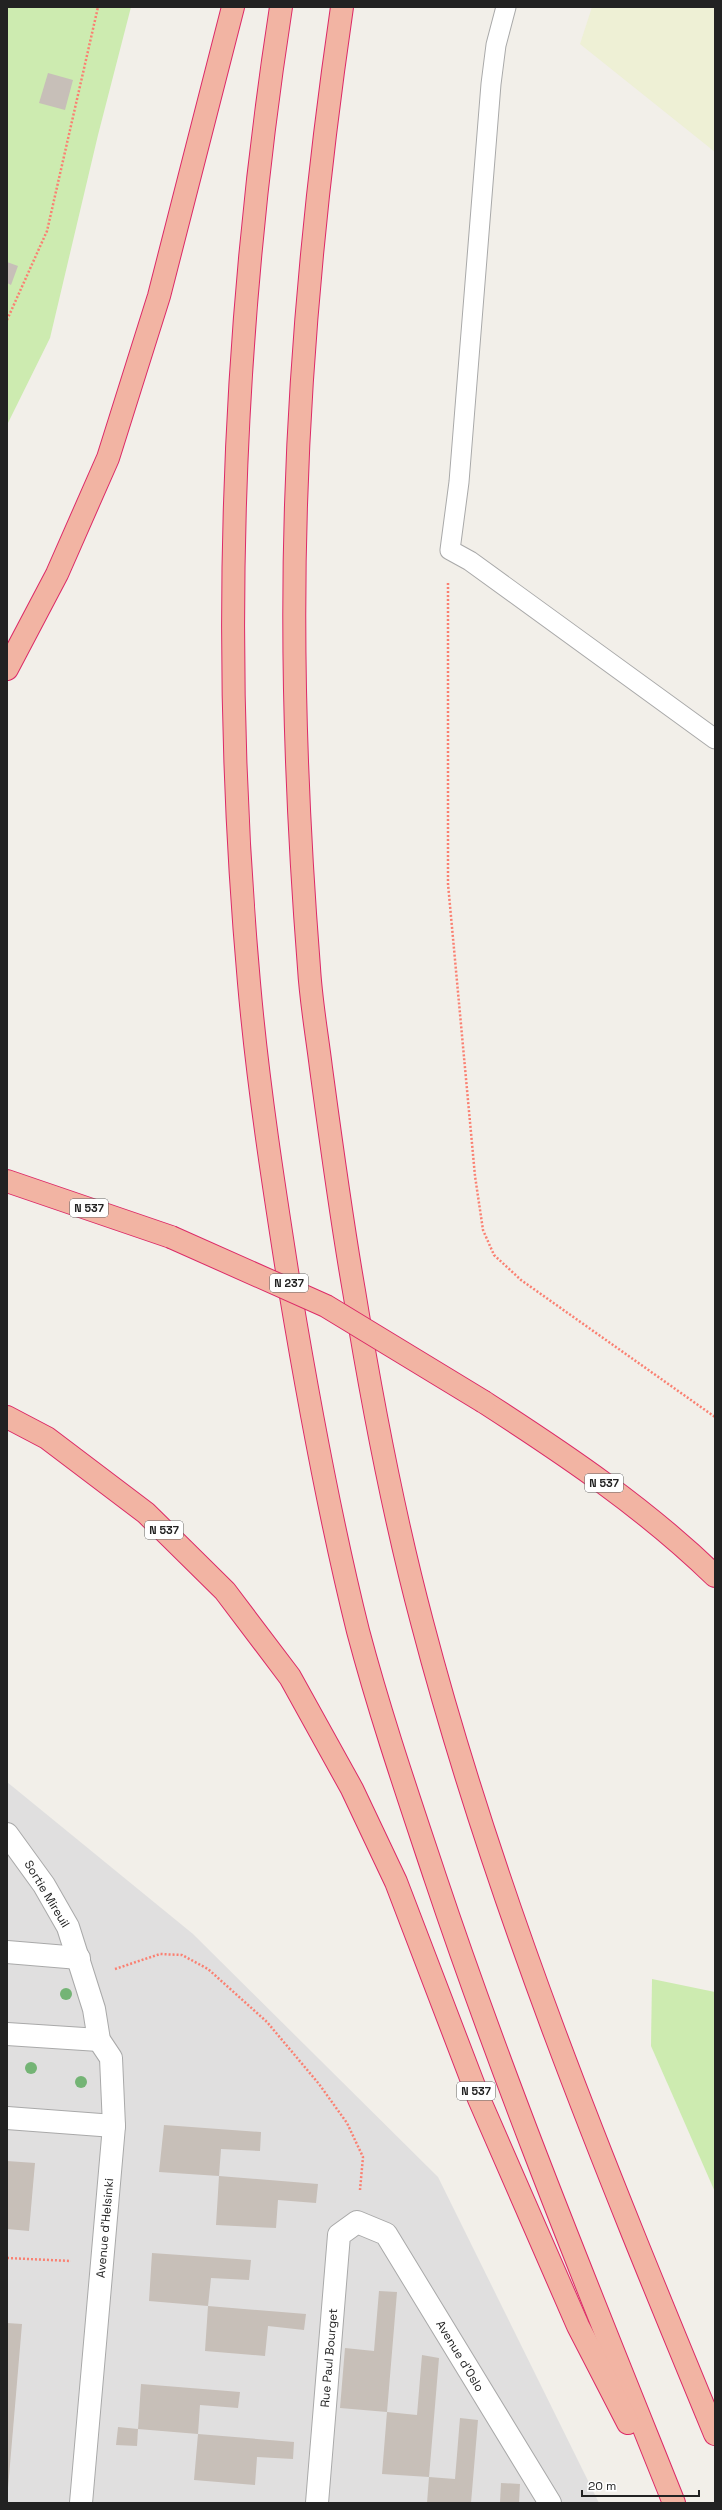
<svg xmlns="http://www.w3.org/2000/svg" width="722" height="2510" font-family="'Space Grotesk',sans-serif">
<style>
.residential{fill:#e0dfdf}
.farmland{fill:#eef0d5}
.grass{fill:#cdebb0}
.building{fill:#c7bfb8}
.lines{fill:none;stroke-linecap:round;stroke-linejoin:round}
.service-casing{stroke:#a9a9a9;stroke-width:21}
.minor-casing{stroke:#a9a9a9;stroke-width:24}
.trunk-casing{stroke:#dc2a67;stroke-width:24}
.path{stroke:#fa8072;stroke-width:2.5;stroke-dasharray:2 2;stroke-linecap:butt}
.service{stroke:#fff;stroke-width:19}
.minor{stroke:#fff;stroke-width:22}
.trunk{stroke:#f2b4a3;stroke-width:22}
.trunk-bridge-casing{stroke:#dc2a67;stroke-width:24;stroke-linecap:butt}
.trunk-bridge{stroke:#f2b4a3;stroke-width:22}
.tree{fill:#74b475}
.labels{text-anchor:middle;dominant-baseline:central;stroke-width:3;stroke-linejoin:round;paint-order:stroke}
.shield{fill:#fff;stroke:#646464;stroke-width:1}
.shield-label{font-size:11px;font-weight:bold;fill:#222}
.street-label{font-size:12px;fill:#222;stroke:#fff}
</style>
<rect width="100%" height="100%" fill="#f2efe9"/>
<!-- residential -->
<polygon class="residential" points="7,1782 193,1934 438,2177 599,2503 7,2503"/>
<!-- farmland -->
<polygon class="farmland" points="592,7 715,7 715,152 580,44"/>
<!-- grass -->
<g class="grass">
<polygon points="7,7 131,7 98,135 50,338 7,425"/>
<polygon points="652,1979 715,1992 715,2192 651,2046"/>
</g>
<!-- building -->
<g class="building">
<polygon points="48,73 73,80 65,110 39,103"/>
<polygon points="7,262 18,266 11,285 7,283"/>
<polygon points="164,2125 261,2132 260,2151 221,2149 219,2176 159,2172"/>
<polygon points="7,2161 35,2163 29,2231 7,2229"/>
<polygon points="219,2176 318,2184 316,2203 278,2200 276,2228 216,2225"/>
<polygon points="152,2253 251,2260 249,2280 211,2278 208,2306 149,2301"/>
<polygon points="379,2291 397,2292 387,2412 340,2408 345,2348 374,2351"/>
<polygon points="208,2306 306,2314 304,2330 268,2326 265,2356 205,2351"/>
<polygon points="7,2323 22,2324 8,2488 7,2488"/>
<polygon points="422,2355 439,2358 429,2477 382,2474 387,2412 417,2415"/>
<polygon points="141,2384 240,2392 238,2408 200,2405 198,2434 138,2429"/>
<polygon points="460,2418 478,2420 471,2503 427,2503 429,2477 455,2479"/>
<polygon points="118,2427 138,2429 137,2446 116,2445"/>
<polygon points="198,2434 294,2442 293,2459 257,2457 255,2485 194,2480"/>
<polygon points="501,2483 520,2484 519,2503 500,2503"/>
</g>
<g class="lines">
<defs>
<polyline id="service" points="506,7 496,45 491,84 459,482 450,550 470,561 715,739"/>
<g id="minor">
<polyline points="7,1834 44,1885 68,1927 94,2009 99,2040 111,2058 114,2126 81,2503"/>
<polyline points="7,1952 79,1958"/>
<polyline points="7,2034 99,2040"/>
<polyline points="7,2118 114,2126"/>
<polyline points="317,2503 339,2235 357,2222 386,2234 550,2503"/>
</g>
<g id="trunk">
<path d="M 281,7 C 231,330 220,658 249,983 C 258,1086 274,1188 290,1290 C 309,1404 330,1519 358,1631 C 380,1714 408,1796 435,1877 C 506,2089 591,2296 674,2503"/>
<path d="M 342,7 C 318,172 301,338 296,505 C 291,660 297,815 309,968 C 311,1002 317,1035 321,1068 C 331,1142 341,1217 354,1291 C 372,1402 393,1513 422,1622 C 495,1901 605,2168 715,2434"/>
<polyline points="7,669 57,574 108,458 159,296 233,7"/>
<polyline points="7,1181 171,1237"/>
<path d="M 484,1402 C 566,1455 645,1508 715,1576"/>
<polyline points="7,1417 47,1438 146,1513 225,1591 290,1677 352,1789 396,1882 479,2099 578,2326 628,2423"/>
</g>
</defs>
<!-- service casing -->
<use href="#service" class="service-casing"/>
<!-- minor casing -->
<use href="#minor" class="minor-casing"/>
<!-- trunk casing -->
<use href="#trunk" class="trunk-casing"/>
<!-- path -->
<g class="path">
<polyline points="7,320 47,231 98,7"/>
<polyline points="448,583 448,884 475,1176 483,1230 494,1255 521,1280 715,1417"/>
<polyline points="115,1969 160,1954 182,1955 208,1969 267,2022 319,2084 347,2123 363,2157 360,2190"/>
<polyline points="7,2258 71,2261"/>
</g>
<!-- service -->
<use href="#service" class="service"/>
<!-- minor -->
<use href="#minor" class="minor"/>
<!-- trunk -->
<use href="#trunk" class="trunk"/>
<defs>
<polyline id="trunk-bridge" points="171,1237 326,1306 484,1402"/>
</defs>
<!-- trunk-bridge casing -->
<use href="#trunk-bridge" class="trunk-bridge-casing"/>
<!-- trunk-bridge -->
<use href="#trunk-bridge" class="trunk-bridge"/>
</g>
<!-- trees -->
<g class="tree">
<circle cx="66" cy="1994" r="6"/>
<circle cx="31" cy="2068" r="6"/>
<circle cx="81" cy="2082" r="6"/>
</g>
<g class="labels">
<!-- shield labels -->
<g class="shield">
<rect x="70" y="1199" width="38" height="18" rx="3"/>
<rect x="270" y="1274" width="38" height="18" rx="3"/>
<rect x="585" y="1474" width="38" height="18" rx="3"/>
<rect x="145" y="1521" width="38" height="18" rx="3"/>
<rect x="457" y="2082" width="38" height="18" rx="3"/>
</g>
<g class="shield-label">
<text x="89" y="1208">N 537</text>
<text x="289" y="1283">N 237</text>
<text x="604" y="1483">N 537</text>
<text x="164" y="1530">N 537</text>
<text x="476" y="2091">N 537</text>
</g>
<!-- street labels -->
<g class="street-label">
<text transform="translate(47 1894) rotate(59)">Sortie Mireuil</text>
<text transform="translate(105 2228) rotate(-85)">Avenue d'Helsinki</text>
<text transform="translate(460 2356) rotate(59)">Avenue d'Oslo</text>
<text transform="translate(329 2358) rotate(-85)">Rue Paul Bourget</text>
</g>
</g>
<!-- border -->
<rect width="722" height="2510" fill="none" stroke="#222222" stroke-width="16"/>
<!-- scale -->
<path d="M582 2490v6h117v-6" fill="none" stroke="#222222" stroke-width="2"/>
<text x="588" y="2490" font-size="12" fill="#222222" stroke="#ffffff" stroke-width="3" paint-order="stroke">20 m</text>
</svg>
